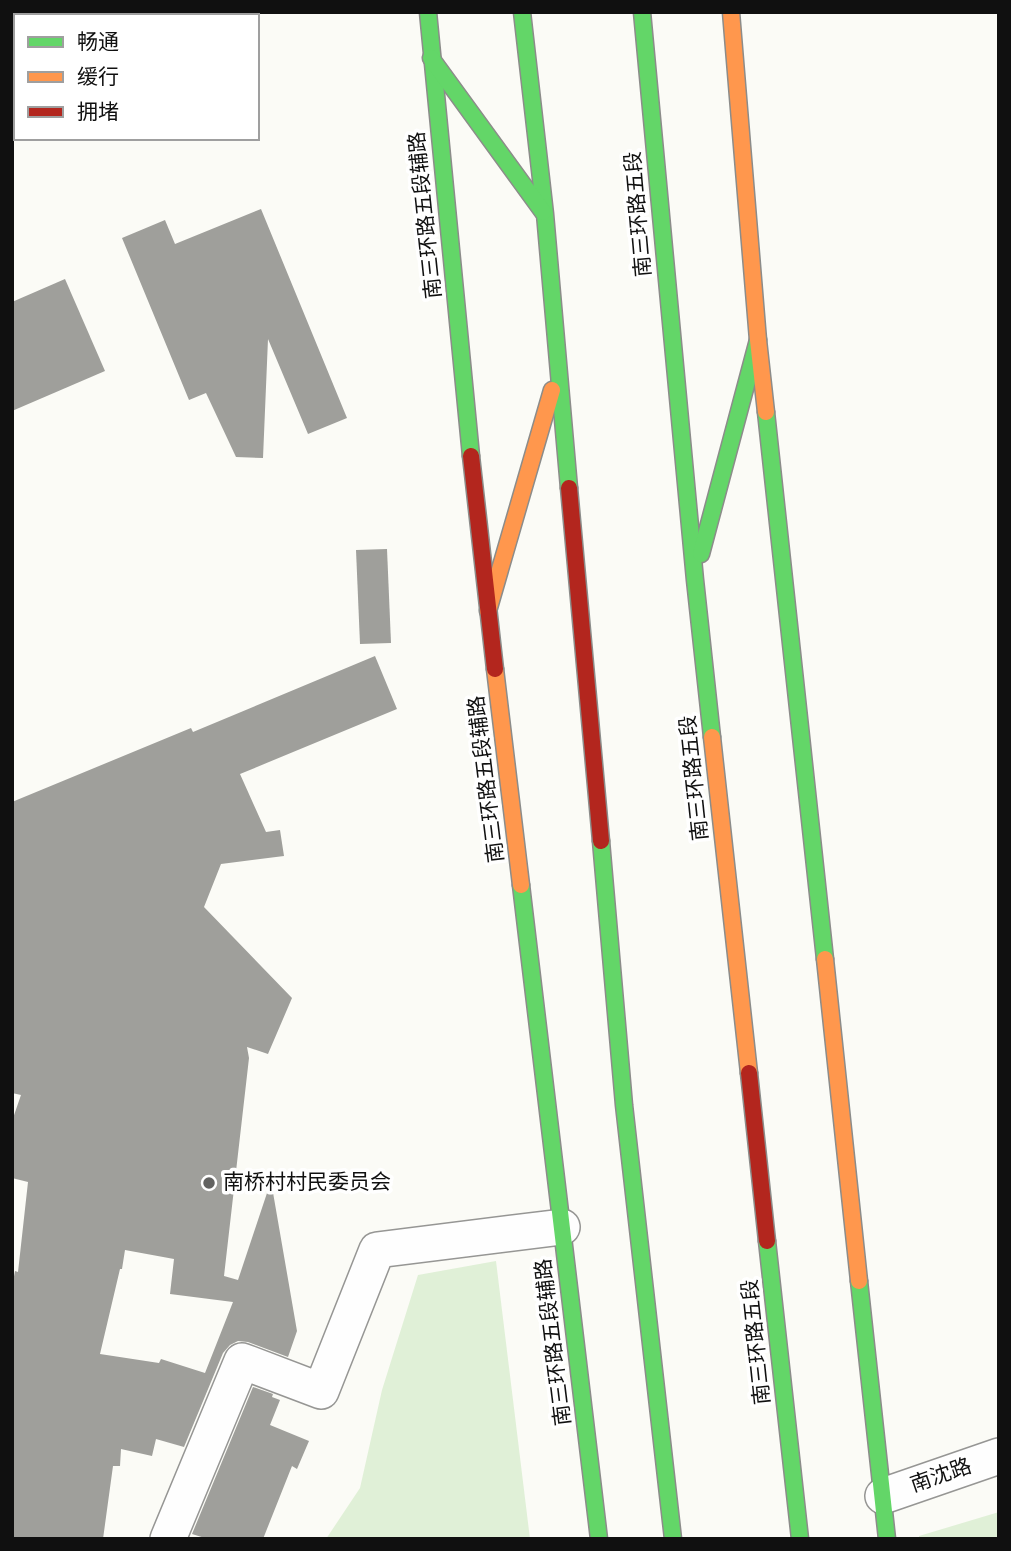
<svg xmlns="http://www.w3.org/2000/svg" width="1011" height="1551" font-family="Spectral,'Noto Sans SC',serif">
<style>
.green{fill:#e0f0d7}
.building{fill:#9f9f9b;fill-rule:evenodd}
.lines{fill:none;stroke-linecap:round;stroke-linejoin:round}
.street-casing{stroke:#969694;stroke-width:38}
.fast-casing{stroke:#8c8c8a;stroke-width:19}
.slow-casing{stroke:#8c8c8a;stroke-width:19}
.jam-casing{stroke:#8c8c8a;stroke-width:19}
.street{stroke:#fefefe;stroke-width:35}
.fast{stroke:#63d668;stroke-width:16}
.slow{stroke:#ff974d;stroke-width:16}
.jam{stroke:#b3261e;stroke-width:16}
.poi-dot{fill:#626260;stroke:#fff;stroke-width:2.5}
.labels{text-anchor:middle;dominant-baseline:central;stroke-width:7;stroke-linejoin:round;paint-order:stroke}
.street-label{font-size:21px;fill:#101010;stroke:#fff}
.poi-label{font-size:21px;fill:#101010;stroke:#fff;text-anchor:start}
</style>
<rect width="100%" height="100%" fill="#fbfbf6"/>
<!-- green -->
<g class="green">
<polygon points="496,1261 530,1539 326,1539 360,1488 382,1390 418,1275"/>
<polygon points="999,1512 999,1539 919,1539 919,1536"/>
</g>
<!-- building -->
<g class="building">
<polygon points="261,209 347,418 308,434 268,339 263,458 236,457 206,393 189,400 122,238 165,220 175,244"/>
<polygon points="65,279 105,371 12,411 12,302"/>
<polygon points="387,549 391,643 360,644 356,550"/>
<path d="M 375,656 L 397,709 L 240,774 L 266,832 L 280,830 L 284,856 L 221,864 L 204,907 L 292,998 L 268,1054 L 247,1047 L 249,1058 L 224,1276 L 238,1280 L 271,1181 L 297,1331 L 288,1357 L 248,1342 L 238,1341 L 230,1345 L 223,1353 L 184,1447 L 156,1439 L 152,1456 L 121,1449 L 120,1466 L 113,1466 L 103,1539 L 12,1539 L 12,1287 L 15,1271 L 18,1272 L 28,1182 L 12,1178 L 12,1121 L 21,1095 L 12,1093 L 12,802 L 191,728 L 193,732 ZM 125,1250 L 174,1259 L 170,1294 L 233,1302 L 205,1373 L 161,1359 L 159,1363 L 100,1354 L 120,1269 L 122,1269 Z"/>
<polygon points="253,1387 273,1394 272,1397 280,1400 270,1425 309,1441 297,1469 292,1466 263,1539 208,1539 192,1534"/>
</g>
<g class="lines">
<defs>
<g id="street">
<polyline points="883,1496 999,1456"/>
<polyline points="168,1539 242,1361 321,1391 377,1250 562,1227"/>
</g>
<g id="fast">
<polyline points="428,12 471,456"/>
<polyline points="522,12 545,214 569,488"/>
<polyline points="642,12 695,580 712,737"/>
<polyline points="431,58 543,212"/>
<polyline points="766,412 825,959"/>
<polyline points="701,554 758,340"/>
<polyline points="601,841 624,1105 673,1539"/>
<polyline points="521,885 599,1539"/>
<polyline points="767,1241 800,1539"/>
<polyline points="859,1281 887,1539"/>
</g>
<g id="slow">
<polyline points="731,12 758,340 766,412"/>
<polyline points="488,611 552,390"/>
<polyline points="495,669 521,885"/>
<polyline points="712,737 749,1073"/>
<polyline points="825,959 859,1281"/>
</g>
<g id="jam">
<polyline points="471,456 495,669"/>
<polyline points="569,488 601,841"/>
<polyline points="749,1073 767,1241"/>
</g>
</defs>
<!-- street casing -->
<use href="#street" class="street-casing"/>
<!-- fast casing -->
<use href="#fast" class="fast-casing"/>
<!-- slow casing -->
<use href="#slow" class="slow-casing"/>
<!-- jam casing -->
<use href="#jam" class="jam-casing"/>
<!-- street -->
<use href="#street" class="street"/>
<!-- fast -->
<use href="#fast" class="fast"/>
<!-- slow -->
<use href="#slow" class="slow"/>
<!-- jam -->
<use href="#jam" class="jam"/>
</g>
<!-- markers -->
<circle class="poi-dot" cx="209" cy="1183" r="7"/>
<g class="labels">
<!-- street labels -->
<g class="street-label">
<text transform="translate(639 214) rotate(-95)">南三环路五段</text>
<text transform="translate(426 215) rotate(-96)">南三环路五段辅路</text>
<text transform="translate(695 778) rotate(-96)">南三环路五段</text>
<text transform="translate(487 779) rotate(-97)">南三环路五段辅路</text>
<text transform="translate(554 1342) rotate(-97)">南三环路五段辅路</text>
<text transform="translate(757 1342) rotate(-96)">南三环路五段</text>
<text transform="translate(941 1476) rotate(-19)">南沈路</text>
</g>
<!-- poi labels -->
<g class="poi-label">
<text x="223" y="1183">南桥村村民委员会</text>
</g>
</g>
<!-- border -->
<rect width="1011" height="1551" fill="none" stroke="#101010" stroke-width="28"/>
<!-- legend -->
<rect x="14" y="14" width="245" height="126" fill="#ffffff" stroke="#9f9f9f" stroke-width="2"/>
<rect x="28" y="37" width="35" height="10" fill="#63d668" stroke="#9f9f9f" stroke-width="2"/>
<text x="77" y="49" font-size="21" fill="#101010">畅通</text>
<rect x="28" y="72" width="35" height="10" fill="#ff974d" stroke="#9f9f9f" stroke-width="2"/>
<text x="77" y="84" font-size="21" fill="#101010">缓行</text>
<rect x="28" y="107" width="35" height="10" fill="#b3261e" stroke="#9f9f9f" stroke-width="2"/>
<text x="77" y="119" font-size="21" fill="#101010">拥堵</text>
</svg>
